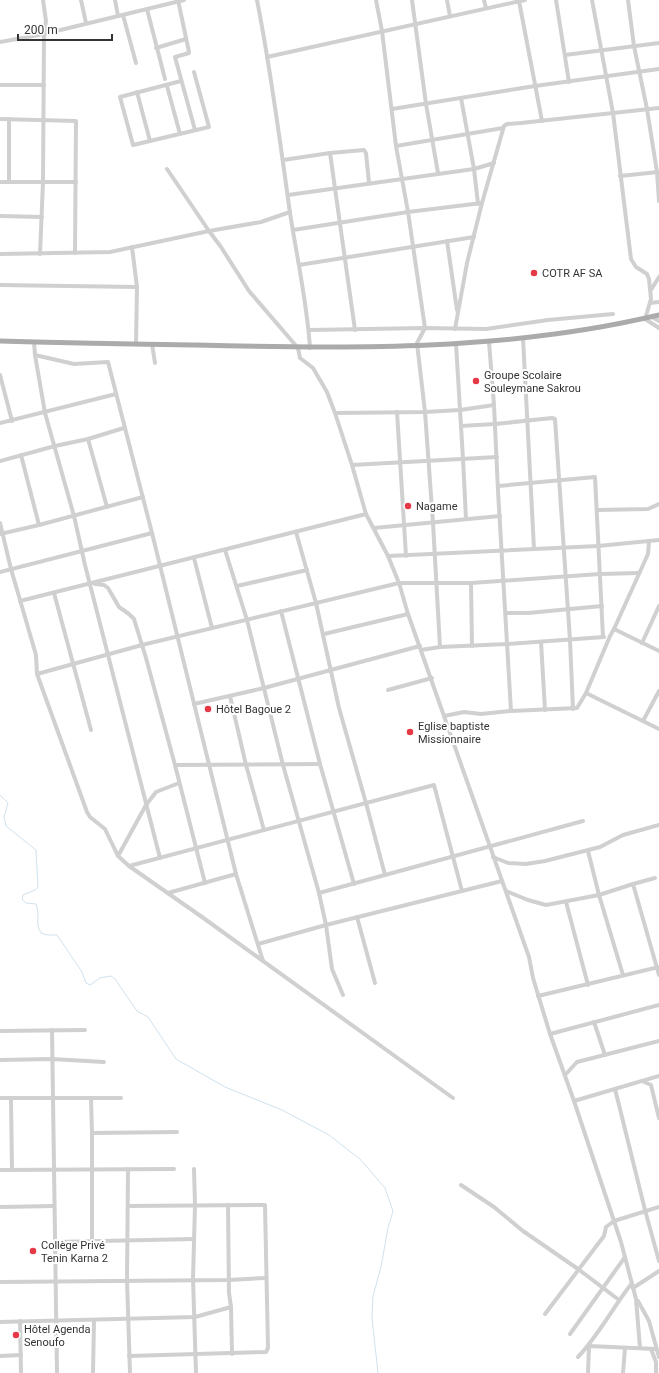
<svg xmlns="http://www.w3.org/2000/svg" width="659" height="1373" font-family="Roboto,sans-serif">
<style>
.lines{fill:none;stroke-linecap:round;stroke-linejoin:round}
.stream{stroke:#cfe2ee;stroke-width:1}
.minor{stroke:#d0d0d0;stroke-width:4}
.major{stroke:#ababab;stroke-width:5}
.poi-dot{fill:#e63946;stroke:#fff;stroke-width:1.5}
.labels{text-anchor:middle;dominant-baseline:central;stroke-width:4;stroke-linejoin:round;paint-order:stroke}
.poi-label{font-size:11px;fill:#333;stroke:#fff;text-anchor:start}
</style>
<rect width="100%" height="100%" fill="#fff"/>
<g class="lines">
<!-- stream -->
<path class="stream" d="M 0,795 L 8,803 L 4,817 L 6,826 L 36,850 L 38,887 L 35,890 L 23,895 L 22,899 L 26,903 L 36,904 C 41,917 34,921 41,933 L 47,935 L 57,935 L 82,972 L 86,983 L 90,985 L 100,978 L 111,976 L 115,979 L 137,1011 L 148,1017 L 176,1059 L 225,1087 L 282,1110 L 329,1135 L 361,1160 L 385,1188 L 393,1211 L 388,1228 L 381,1267 L 373,1296 L 372,1318 L 378,1373"/>
<!-- minor -->
<g class="minor">
<polyline points="81,0 86,23"/>
<polyline points="115,0 118,16"/>
<polyline points="178,0 189,52 189,53 175,57 195,130"/>
<path d="M 257,0 C 271,70 280,142 290,213 C 297,258 307,302 310,348"/>
<polyline points="376,0 382,31 396,146 408,212 425,328 417,343 425,412 433,523 440,647"/>
<polyline points="412,0 426,104 438,173"/>
<polyline points="447,0 450,16"/>
<polyline points="484,0 486,8"/>
<polyline points="556,0 569,82"/>
<polyline points="592,0 613,113 631,259 636,267 647,274 649,279 651,299 645,319 659,328"/>
<polyline points="628,0 634,46 647,109 657,172 659,201"/>
<polyline points="519,1 542,121"/>
<polyline points="147,9 165,79"/>
<polyline points="123,15 136,63"/>
<polyline points="0,42 44,34 184,0"/>
<polyline points="156,48 186,39"/>
<polyline points="565,55 659,43"/>
<polyline points="267,57 525,0"/>
<polyline points="181,81 120,97 133,145 209,127 194,72"/>
<polyline points="0,85 44,85"/>
<polyline points="167,86 180,134"/>
<polyline points="137,92 150,141"/>
<polyline points="461,98 474,169 478,204"/>
<polyline points="392,109 535,86 659,69"/>
<polyline points="0,119 76,121 75,253"/>
<polyline points="396,146 503,128"/>
<polyline points="330,153 355,330"/>
<polyline points="283,160 330,153 364,150 366,153 369,183"/>
<polyline points="167,169 209,231 221,247 249,291 298,348 300,358 313,368 327,392 335,413 352,465 366,514 388,556 399,583 408,614 529,957 533,978 550,1034 574,1101 621,1242 636,1299 640,1348"/>
<polyline points="620,176 658,172"/>
<polyline points="0,182 76,182"/>
<polyline points="9,182 9,119"/>
<polyline points="288,195 474,169 494,163"/>
<polyline points="0,216 42,217"/>
<polyline points="293,230 408,212 482,203"/>
<polyline points="447,241 457,310"/>
<polyline points="132,247 137,287 136,344"/>
<polyline points="0,254 110,252 209,231 261,222 290,212"/>
<polyline points="40,254 43,182 44,34 46,21 43,0"/>
<polyline points="299,265 474,237"/>
<polyline points="0,285 137,287"/>
<polyline points="651,290 659,277"/>
<polyline points="650,303 659,302"/>
<polyline points="652,317 659,321"/>
<polyline points="455,329 467,263 482,203 504,126 507,124 521,123 659,108"/>
<polyline points="309,330 425,328 486,329 548,320 613,314"/>
<polyline points="523,338 534,549"/>
<polyline points="34,342 35,355 45,413 74,516 85,565 160,858"/>
<polyline points="489,342 494,405 498,491 511,711"/>
<polyline points="152,344 155,363"/>
<polyline points="456,344 463,459 466,519"/>
<polyline points="35,355 74,364 108,362 152,533 236,874 263,961"/>
<polyline points="0,375 12,421"/>
<polyline points="397,412 406,556"/>
<polyline points="335,413 425,412 460,410 494,405"/>
<polyline points="0,423 116,394"/>
<polyline points="461,426 495,424 552,418 555,419 570,640 573,709"/>
<polyline points="88,439 107,507"/>
<polyline points="21,455 39,525"/>
<polyline points="0,461 55,446 88,439 124,428"/>
<polyline points="352,465 497,457"/>
<polyline points="498,486 595,477 603,637"/>
<polyline points="597,510 648,509 659,504"/>
<polyline points="0,523 11,569 36,655 37,674 87,812 90,817 105,829 118,856 129,866 202,917 453,1098"/>
<polyline points="374,528 500,516"/>
<polyline points="296,532 316,603 339,708 366,803 385,875"/>
<polyline points="0,534 39,525 143,497"/>
<polyline points="225,550 247,620 283,765 319,893 326,925 332,969 343,995"/>
<polyline points="388,556 598,546 659,540"/>
<polyline points="194,558 212,628"/>
<polyline points="0,572 152,533"/>
<polyline points="471,583 472,646"/>
<polyline points="95,584 104,585 108,588 119,607 129,614 134,619 146,658 175,765 205,883"/>
<polyline points="237,586 307,570"/>
<polyline points="54,593 91,730"/>
<polyline points="20,601 366,514"/>
<polyline points="281,611 320,764 354,884"/>
<polyline points="506,613 528,613 602,606"/>
<polyline points="614,629 659,651"/>
<polyline points="324,634 408,614"/>
<polyline points="541,642 545,710"/>
<polyline points="642,643 659,606"/>
<polyline points="421,650 440,647 507,644 604,637"/>
<polyline points="37,674 142,645 399,583 471,583 600,574 639,573"/>
<polyline points="388,690 432,678"/>
<polyline points="586,693 659,729"/>
<polyline points="230,696 246,765 264,830"/>
<polyline points="194,704 264,688 420,646"/>
<polyline points="444,716 464,712 481,714 511,711 577,708 586,693 610,636 614,629 648,554 649,541"/>
<polyline points="643,721 659,691"/>
<polyline points="175,765 320,764"/>
<polyline points="588,851 599,895 623,975"/>
<polyline points="118,856 146,805 156,792 179,783"/>
<polyline points="493,857 508,863 526,864 545,861 600,847 623,835 659,825"/>
<polyline points="129,866 434,785 462,891"/>
<polyline points="633,884 659,975"/>
<polyline points="506,891 528,900 546,905 599,895 633,884 655,878"/>
<polyline points="168,893 236,874"/>
<polyline points="319,893 583,821"/>
<polyline points="566,902 588,985"/>
<polyline points="357,917 375,983"/>
<polyline points="258,944 326,925 502,881"/>
<polyline points="538,996 659,967"/>
<polyline points="594,1022 605,1055"/>
<polyline points="52,1030 57,1373"/>
<polyline points="0,1031 85,1030"/>
<polyline points="550,1034 659,1005"/>
<polyline points="0,1060 52,1059 104,1062"/>
<polyline points="565,1075 577,1062 659,1041"/>
<polyline points="642,1081 651,1085 659,1118"/>
<polyline points="615,1089 645,1210 659,1261"/>
<polyline points="0,1098 121,1098"/>
<polyline points="91,1098 92,1133 92,1242"/>
<polyline points="11,1099 12,1170"/>
<polyline points="574,1101 659,1076"/>
<polyline points="92,1133 177,1132"/>
<polyline points="128,1169 127,1280 130,1373"/>
<polyline points="194,1169 195,1205 193,1279 196,1373"/>
<polyline points="0,1170 174,1169"/>
<polyline points="461,1185 494,1207 523,1231 578,1269 619,1300"/>
<polyline points="228,1205 229,1293 231,1307 232,1354"/>
<polyline points="128,1206 265,1205 268,1348 266,1352 129,1356"/>
<polyline points="0,1207 54,1206"/>
<polyline points="55,1242 194,1239"/>
<polyline points="0,1282 229,1280 265,1278"/>
<polyline points="633,1288 659,1271"/>
<polyline points="638,1301 649,1321 659,1357"/>
<polyline points="545,1314 604,1236 606,1227 614,1221 659,1207"/>
<polyline points="20,1321 21,1373"/>
<polyline points="0,1322 195,1317 231,1307"/>
<polyline points="570,1334 625,1257"/>
<polyline points="651,1349 656,1362 656,1373"/>
<polyline points="0,1356 21,1355"/>
<path d="M 578,1357 C 599,1335 613,1307 632,1283"/>
<polyline points="93,1373 94,1320"/>
<polyline points="588,1373 589,1346 656,1349"/>
<polyline points="623,1373 625,1348"/>
</g>
<!-- major -->
<path class="major" d="M 0,341 C 65,343 131,344 196,345 C 351,349 508,351 659,315"/>
</g>
<!-- markers -->
<g class="poi-dot">
<circle cx="534" cy="273" r="4"/>
<circle cx="476" cy="381" r="4"/>
<circle cx="408" cy="506" r="4"/>
<circle cx="208" cy="709" r="4"/>
<circle cx="410" cy="732" r="4"/>
<circle cx="33" cy="1251" r="4"/>
<circle cx="16" cy="1335" r="4"/>
</g>
<g class="labels">
<!-- poi labels -->
<g class="poi-label">
<text x="542" y="273">COTR AF SA</text>
<text x="484" y="375">Groupe Scolaire<tspan x="484" dy="13">Souleymane Sakrou</tspan></text>
<text x="416" y="506">Nagame</text>
<text x="216" y="709">Hôtel Bagoue 2</text>
<text x="418" y="726">Eglise baptiste<tspan x="418" dy="13">Missionnaire</tspan></text>
<text x="41" y="1245">Collège Privé<tspan x="41" dy="13">Tenin Karna 2</tspan></text>
<text x="24" y="1329">Hôtel Agenda<tspan x="24" dy="13">Senoufo</tspan></text>
</g>
</g>
<!-- scale -->
<path d="M18 34v6h94v-6" fill="none" stroke="#333333" stroke-width="2"/>
<text x="24" y="34" font-size="12" fill="#333333" stroke="#ffffff" stroke-width="3" paint-order="stroke">200 m</text>
</svg>
